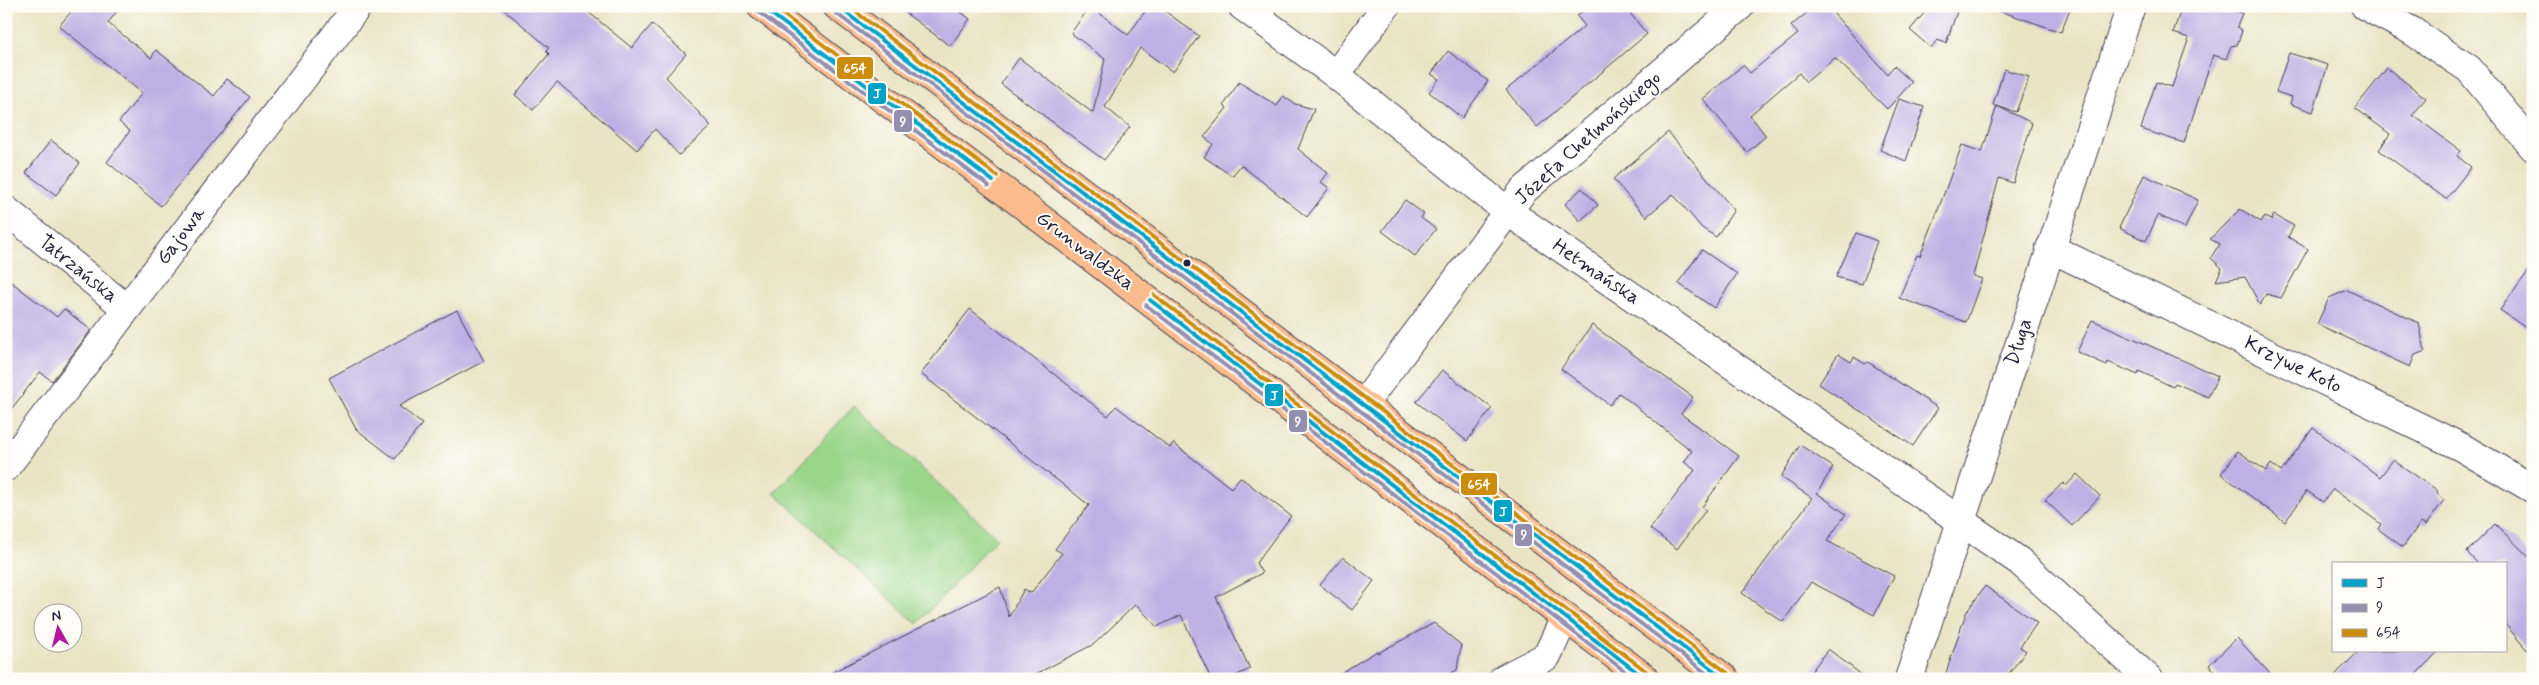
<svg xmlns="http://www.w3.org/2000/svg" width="2539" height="685" font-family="Mynerve,sans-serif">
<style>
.green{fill:#9ad68a;stroke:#5e7c62}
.building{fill:#bfafe4}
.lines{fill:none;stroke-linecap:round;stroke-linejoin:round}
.street-casing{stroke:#403f50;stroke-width:30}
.primary-casing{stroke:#403f50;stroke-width:30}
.street{stroke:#fff;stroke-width:28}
.primary{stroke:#fbbb8d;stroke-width:28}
.bus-1-casing{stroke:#fdfcf7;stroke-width:8}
.bus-2-casing{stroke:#fdfcf7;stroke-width:8}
.bus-3-casing{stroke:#fdfcf7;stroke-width:8}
.bus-1{stroke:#02a2c7;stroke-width:4}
.bus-2{stroke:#948faf;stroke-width:4}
.bus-3{stroke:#cc8c0c;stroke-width:4}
.bus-dot{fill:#22223b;stroke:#fdfcf7;stroke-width:2}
.labels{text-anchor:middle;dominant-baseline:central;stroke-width:4;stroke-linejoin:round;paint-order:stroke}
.street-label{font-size:20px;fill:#22223b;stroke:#fdfcf7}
.line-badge{stroke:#fdfcf7;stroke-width:2}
.badge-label{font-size:14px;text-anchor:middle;font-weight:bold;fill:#fff}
</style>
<rect width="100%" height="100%" fill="#fdfcf7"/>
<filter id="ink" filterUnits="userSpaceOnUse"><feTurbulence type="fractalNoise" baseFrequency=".02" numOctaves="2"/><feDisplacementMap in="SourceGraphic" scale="10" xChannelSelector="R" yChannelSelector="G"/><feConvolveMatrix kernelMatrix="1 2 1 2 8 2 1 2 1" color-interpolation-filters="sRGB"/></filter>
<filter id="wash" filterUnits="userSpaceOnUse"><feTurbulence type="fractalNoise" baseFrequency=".0096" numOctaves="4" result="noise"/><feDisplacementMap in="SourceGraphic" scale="20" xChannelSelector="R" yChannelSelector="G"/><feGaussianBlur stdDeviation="1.12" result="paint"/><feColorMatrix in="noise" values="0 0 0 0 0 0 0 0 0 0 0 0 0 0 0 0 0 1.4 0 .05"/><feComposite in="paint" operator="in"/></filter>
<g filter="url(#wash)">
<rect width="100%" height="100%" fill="#eae4c4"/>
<!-- green -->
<polygon class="green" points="854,406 997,538 917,624 774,493"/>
<g id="blocks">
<!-- building -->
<g class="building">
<polygon points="76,6 121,6 108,23 151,58 156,50 214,96 227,79 250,97 161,206 107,162 130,131 119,122 142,93 59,26"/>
<polygon points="500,6 581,6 632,48 652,24 686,54 666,77 711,126 679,155 655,129 637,150 557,82 533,110 515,95 549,54 546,51 549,48"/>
<polygon points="896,6 953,6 970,19 950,46"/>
<polygon points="1090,6 1128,35 1149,6 1158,6 1199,36 1173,72 1140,48 1105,107 1130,127 1104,160 1001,84 1019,58 1093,113 1105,59 1071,33"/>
<polygon points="1589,6 1624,6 1647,34 1537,127 1506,90 1585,26 1577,16"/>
<polygon points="1815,6 1827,6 1887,74 1894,66 1912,82 1887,109 1835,58 1806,82 1799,73 1750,115 1766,136 1747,152 1703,99 1743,65 1750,73 1798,34 1791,26"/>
<polygon points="1930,6 1959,6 1946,43 1937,40 1931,48 1910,30"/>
<polygon points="1998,6 2071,6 2061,32 1997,10"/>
<polygon points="2182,6 2219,6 2242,13 2237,27 2242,31 2237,45 2231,46 2226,59 2213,55 2184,143 2141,129 2156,82 2172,87 2189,38 2173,33"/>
<polygon points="1448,51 1488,81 1462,118 1429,92 1439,79 1431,74"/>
<polygon points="2289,53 2328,65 2313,112 2290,104 2292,97 2276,92"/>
<polygon points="2387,68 2426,98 2413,115 2461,151 2457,156 2471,167 2446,199 2379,150 2390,134 2355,108"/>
<polygon points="2004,69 2029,77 2016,112 1993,105"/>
<polygon points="1239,82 1277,106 1283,96 1295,104 1314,109 1298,149 1328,173 1321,182 1329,188 1307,217 1241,165 1232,176 1204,157 1213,144 1204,137 1227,108 1224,105"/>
<polygon points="1899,99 1924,107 1906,161 1880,150"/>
<polygon points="1997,106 2032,123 2013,183 1999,178 1973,276 1982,279 1966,322 1899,298 1917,255 1920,256 1932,226 1962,145 1982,152"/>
<polygon points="1668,132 1734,210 1716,237 1702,228 1673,194 1646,217 1613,179"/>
<polygon points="51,140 80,163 56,195 26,173"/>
<polygon points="2144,175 2198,200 2185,228 2158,215 2146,241 2119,228"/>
<polygon points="1582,188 1598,205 1580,221 1565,204"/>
<polygon points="1405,200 1424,214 1421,218 1436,229 1415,256 1382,231"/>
<polygon points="2240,209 2261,222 2264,217 2271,220 2274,215 2294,226 2288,237 2308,249 2281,298 2266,294 2260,305 2245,277 2216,281 2222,268 2211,258 2219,244 2210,239"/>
<polygon points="1856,233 1877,241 1862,284 1836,277"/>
<polygon points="1702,250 1737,274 1714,308 1678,283"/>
<polygon points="2533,265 2533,333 2500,310"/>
<polygon points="6,278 57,317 64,309 91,330 52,381 40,372 6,416"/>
<polygon points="2347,290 2419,323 2425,351 2415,355 2410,367 2317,324 2329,298"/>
<polygon points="970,309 1108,416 1116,406 1170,448 1173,443 1231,488 1240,477 1291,516 1256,563 1262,573 1216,597 1250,669 1229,679 1211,679 1181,615 1157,627 1136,604 1094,644 1026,679 819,679 1000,587 1009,617 1024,589 1031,593 1062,553 1055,549 1089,505 921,374"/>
<polygon points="457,310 484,361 399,406 422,424 395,459 356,429 329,378"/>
<polygon points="2092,320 2218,376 2208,397 2175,383 2173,387 2139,371 2138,375 2108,362 2107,365 2077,352"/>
<polygon points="1592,325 1693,397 1681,414 1739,456 1702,507 1706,510 1677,549 1650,529 1695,470 1684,462 1692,451 1619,393 1610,405 1561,369"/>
<polygon points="1838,354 1851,362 1854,357 1865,364 1868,362 1938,408 1913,446 1819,384"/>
<polygon points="1442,370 1492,408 1467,441 1416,402"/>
<polygon points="2313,428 2380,477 2393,460 2437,490 2438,495 2444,500 2426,525 2421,522 2403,547 2378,529 2381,524 2333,489 2323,502 2307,491 2285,522 2221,474 2238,451 2266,471 2271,464 2281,472"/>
<polygon points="1800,445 1833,467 1817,493 1846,514 1827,541 1894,576 1874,615 1811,582 1783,622 1742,593 1812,498 1781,477"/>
<polygon points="2077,474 2100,496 2072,526 2045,500 2063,483 2066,486"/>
<polygon points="2495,524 2533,561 2533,657 2505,624 2505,564 2478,564 2467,552"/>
<polygon points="1343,557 1374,581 1352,610 1320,585"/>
<polygon points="1985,586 2037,623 2020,647 2026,651 2005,679 1944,679 1966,613"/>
<polygon points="1434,623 1461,645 1457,670 1440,679 1331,679 1377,651 1378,653"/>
<polygon points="2237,638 2275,679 2222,679 2209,665"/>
<polygon points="1828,649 1867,679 1806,679"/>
<polygon points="2359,651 2439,651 2411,679 2331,679"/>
</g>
</g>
</g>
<g filter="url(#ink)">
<use href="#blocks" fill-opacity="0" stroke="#403f50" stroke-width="1"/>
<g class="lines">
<defs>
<g id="street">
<polyline points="1242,6 1336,75 1507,211 2019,561 2149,679"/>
<polyline points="2365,6 2412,31 2469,69 2533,147"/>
<polyline points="1336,75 1386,6"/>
<polyline points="6,210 126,308"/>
<polyline points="2050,248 2461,447 2533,489"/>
<polyline points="1363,405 1523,191 1740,6"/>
<polyline points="6,467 358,6"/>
<polyline points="1503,679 1547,656 1565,617"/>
<polyline points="1909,679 2131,6"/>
</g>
<g id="primary">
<polyline points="761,6 1646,679"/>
<polyline points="837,6 1725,679"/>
</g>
</defs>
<!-- street casing -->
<use href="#street" class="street-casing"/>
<!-- primary casing -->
<use href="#primary" class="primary-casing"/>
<!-- street -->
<use href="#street" class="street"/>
<!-- primary -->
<use href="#primary" class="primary"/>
<defs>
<g id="bus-1">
<polyline points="761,6 993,181"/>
<polyline points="837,6 1725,679"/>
<polyline points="1150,300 1646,679"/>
</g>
<g id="bus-2">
<polyline points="757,11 989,186"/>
<polyline points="833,11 1714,679"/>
<polyline points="1146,305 1635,679"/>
</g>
<g id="bus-3">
<polyline points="772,6 997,176"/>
<polyline points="848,6 1729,674"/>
<polyline points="1154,295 1650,674"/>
</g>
</defs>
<!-- bus-1 casing -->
<use href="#bus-1" class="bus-1-casing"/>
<!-- bus-2 casing -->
<use href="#bus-2" class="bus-2-casing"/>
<!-- bus-3 casing -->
<use href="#bus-3" class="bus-3-casing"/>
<!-- bus-1 -->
<use href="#bus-1" class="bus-1"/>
<!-- bus-2 -->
<use href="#bus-2" class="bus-2"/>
<!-- bus-3 -->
<use href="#bus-3" class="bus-3"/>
</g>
</g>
<!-- markers -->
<circle class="bus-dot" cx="1187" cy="263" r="4.5"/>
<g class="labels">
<!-- street labels -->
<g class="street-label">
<text transform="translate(1588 138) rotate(-42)">Józefa Chełmońskiego</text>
<text transform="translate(181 236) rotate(-53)">Gajowa</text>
<text transform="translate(1085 251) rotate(37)">Grunwaldzka</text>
<text transform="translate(78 269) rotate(39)">Tatrzańska</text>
<text transform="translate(1596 272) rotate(34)">Hetmańska</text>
<text transform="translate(2019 342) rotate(-72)">Długa</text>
<text transform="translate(2293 365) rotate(26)">Krzywe Koło</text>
</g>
</g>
<g class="line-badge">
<rect x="836" y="56" width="38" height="24" rx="5" fill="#cc8c0c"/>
<rect x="867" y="82" width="20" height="23" rx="5" fill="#02a2c7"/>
<rect x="893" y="109" width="20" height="24" rx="5" fill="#948faf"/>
<rect x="1264" y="383" width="20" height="24" rx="5" fill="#02a2c7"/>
<rect x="1288" y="409" width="20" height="24" rx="5" fill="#948faf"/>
<rect x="1460" y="472" width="38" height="24" rx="5" fill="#cc8c0c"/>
<rect x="1493" y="499" width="20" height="24" rx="5" fill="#02a2c7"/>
<rect x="1514" y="523" width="19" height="24" rx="5" fill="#948faf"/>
</g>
<g class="badge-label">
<text x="855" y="73">654</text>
<text x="877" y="98">J</text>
<text x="903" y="126">9</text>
<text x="1274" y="400">J</text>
<text x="1298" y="426">9</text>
<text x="1479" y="489">654</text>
<text x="1503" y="516">J</text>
<text x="1524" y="539">9</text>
</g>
<!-- margin -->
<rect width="2539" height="685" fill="none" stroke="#fdfcf7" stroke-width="25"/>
<!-- legend -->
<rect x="2332" y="562" width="175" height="90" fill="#fdfcf7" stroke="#a5a5ac"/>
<rect x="2342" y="579" width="25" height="8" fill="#02a2c7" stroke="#a5a5ac"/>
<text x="2376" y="588" font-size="15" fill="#22223b">J</text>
<rect x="2342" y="604" width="25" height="8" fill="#948faf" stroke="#a5a5ac"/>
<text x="2376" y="612" font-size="15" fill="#22223b">9</text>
<rect x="2342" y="629" width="25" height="8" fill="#cc8c0c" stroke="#a5a5ac"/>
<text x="2376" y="638" font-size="15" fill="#22223b">654</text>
<!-- north arrow -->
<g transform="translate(58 628) rotate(352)"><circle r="24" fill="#fdfcf7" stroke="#a5a5ac"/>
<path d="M0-4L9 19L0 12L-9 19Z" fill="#b5179e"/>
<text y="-8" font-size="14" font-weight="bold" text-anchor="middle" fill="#22223b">N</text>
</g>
</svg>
